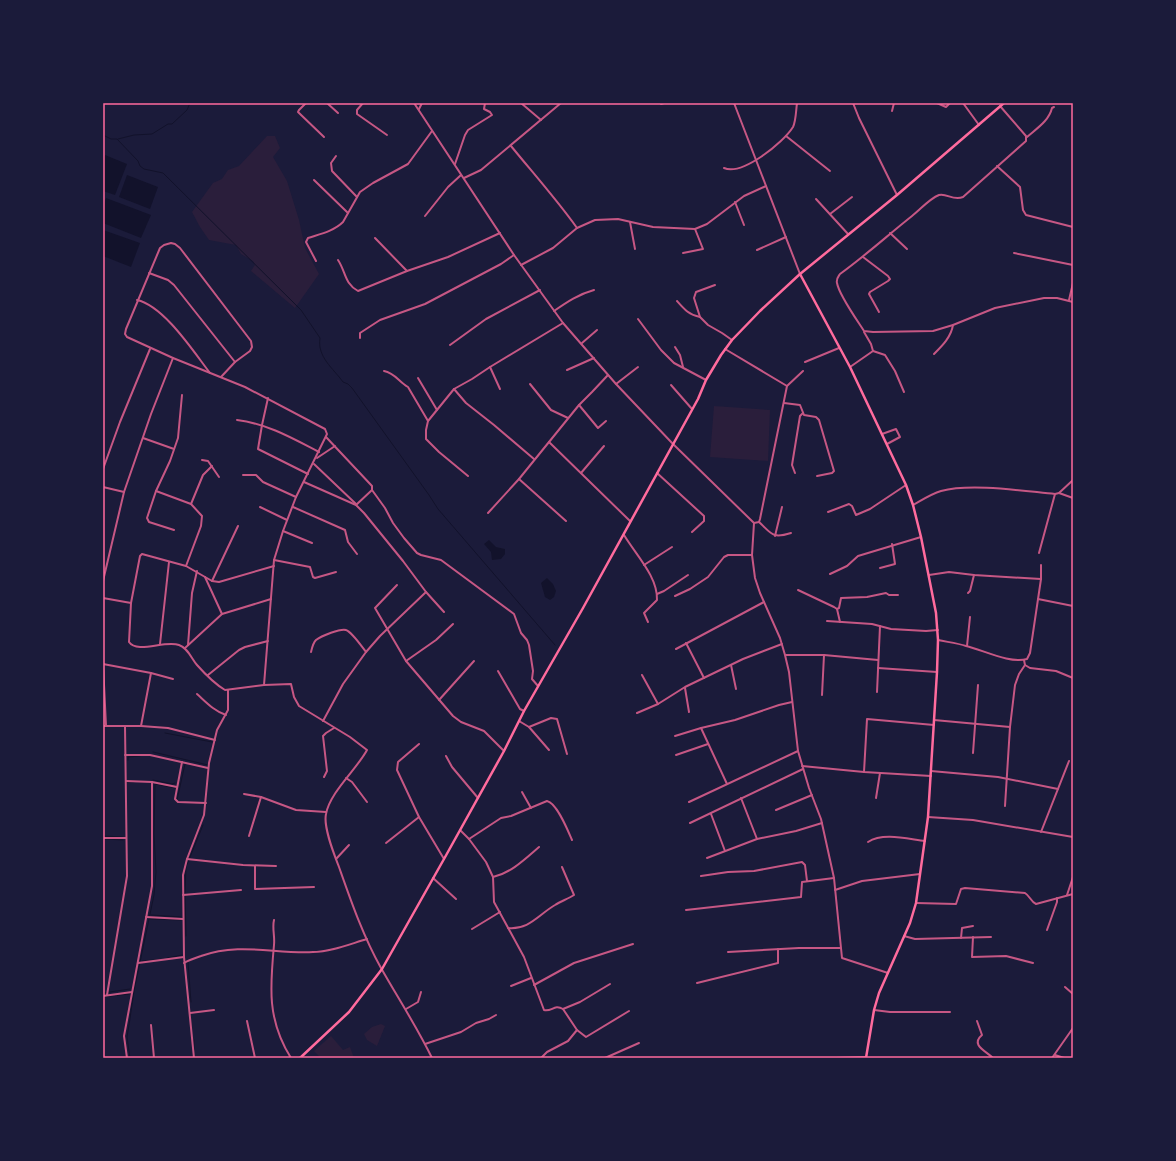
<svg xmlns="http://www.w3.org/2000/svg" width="1176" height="1161" font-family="Roboto,sans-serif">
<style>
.green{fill:#2a1e3b}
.water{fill:#12122b}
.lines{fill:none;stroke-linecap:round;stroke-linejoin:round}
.stream{stroke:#12122b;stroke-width:1}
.minor{stroke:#c65784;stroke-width:2}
.tertiary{stroke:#c65784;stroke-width:2}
.secondary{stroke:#ff6b9d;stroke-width:2.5}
.neatline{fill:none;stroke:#ff6b9d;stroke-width:1.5}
</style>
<rect width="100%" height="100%" fill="#1b1b3a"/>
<!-- green -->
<g class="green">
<polygon points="267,136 275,136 280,148 273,157 287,181 299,220 305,248 319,274 295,308 251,271 255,265 253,261 241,254 236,245 209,240 200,227 192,212 213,183 222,179 228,170 239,166"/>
<polygon points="714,406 770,410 768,461 710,457"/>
<polygon points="381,1024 385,1026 377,1046 367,1040 364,1034 372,1027"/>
<polygon points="331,1036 343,1050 350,1047 354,1058 321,1058 314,1051"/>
</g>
<!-- water -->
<g class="water">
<polygon points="105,155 127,164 115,195 103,191 103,159"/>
<polygon points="127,175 158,187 150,209 119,197"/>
<polygon points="106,198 151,215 141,238 103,223 103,205"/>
<polygon points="103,230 140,243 131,267 103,256"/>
<polygon points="489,540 496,547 505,549 505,554 501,559 492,560 491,552 484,544"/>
<polygon points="547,578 553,584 556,591 554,597 550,600 545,597 541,583"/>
</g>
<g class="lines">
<!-- stream -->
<g class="stream">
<path d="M 103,135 L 111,139 L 117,139 L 138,161 L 140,166 L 144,169 L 163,173 L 301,310 L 320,338 C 317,357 333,368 343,382 L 348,384 L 352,388 L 429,495 L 438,509 L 555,645"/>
<polyline points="118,139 134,135 152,134 168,124 172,124 187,110 190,103"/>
<polyline points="165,733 212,742"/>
<polyline points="153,752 208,765"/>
<polyline points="128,760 128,757 140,756"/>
<polyline points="153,780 172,784 175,783"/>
<polyline points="127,782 134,782"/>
<polyline points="177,800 185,764"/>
<polyline points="103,836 123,837"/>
<polyline points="105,839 123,840"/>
<polyline points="185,893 186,867 203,825"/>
<polyline points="185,896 186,936"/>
<polyline points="151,915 181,917"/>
<polyline points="150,919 181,920"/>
<polyline points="167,958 182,955"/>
<polyline points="142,961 164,959"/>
<polyline points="188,962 191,1002"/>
<polyline points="103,993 130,989"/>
<polyline points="103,997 129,994"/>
<polyline points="194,1040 194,1050"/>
<polyline points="130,1058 127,1037 129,1025 134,991 154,895 156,872 154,834 155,784 175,788"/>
</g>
<!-- minor -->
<g class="minor">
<polyline points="306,103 299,110 298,112 324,137"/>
<polyline points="327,103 338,113"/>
<polyline points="363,103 357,110 357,114 387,135"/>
<polyline points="414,103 514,255 563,323 616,384 673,444 754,523 752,555 755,578 760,593 780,638 785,655 789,672 798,751 809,788 821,819 834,878 842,958 888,973"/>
<polyline points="521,103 541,120"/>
<polyline points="853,103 859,118 897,195"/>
<polyline points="937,103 946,107 950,103"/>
<polyline points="963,103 979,125"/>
<polyline points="661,104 664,103"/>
<path d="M 1000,106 L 1026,136 L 1026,141 L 963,197 C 953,201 947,193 939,195 C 929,199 921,209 912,216 C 888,235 865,256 840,274 C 838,277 836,279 837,283 C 839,295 857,320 864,331 L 873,332 L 933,331 L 953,325 L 995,308 L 1044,298 L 1057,298 L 1073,302"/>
<polyline points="419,109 422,103"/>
<polyline points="892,111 894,103"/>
<polyline points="786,136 830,171"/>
<path d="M 1027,137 C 1036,129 1049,121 1052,108 L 1054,107"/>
<path d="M 511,146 C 533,173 557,200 577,228"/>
<polyline points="336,156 331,163 332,171 357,197"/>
<polyline points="455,164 465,135 468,130 492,115 490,112 484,109 485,103"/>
<polyline points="997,166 1020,187 1023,210 1026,215 1073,227"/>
<path d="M 724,168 C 742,176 783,143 793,127 C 796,121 796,110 797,103"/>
<polyline points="464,178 481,170 561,103"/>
<polyline points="314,180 348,213"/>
<polyline points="816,199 848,234"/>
<polyline points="735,202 744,225"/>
<polyline points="830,214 852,197"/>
<polyline points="425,216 448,187 461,175"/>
<polyline points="630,222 635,249"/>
<polyline points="890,233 907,249"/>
<polyline points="375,238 407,271"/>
<polyline points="757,250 786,237"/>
<polyline points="683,253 703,249 695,229"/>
<polyline points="1014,253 1073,265"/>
<polyline points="863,257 888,276 890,279 888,281 870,292 869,294 879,312"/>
<path d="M 338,260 C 346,272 344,283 358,291 L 407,271 L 448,257 L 500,233"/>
<path d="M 316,261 L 306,242 L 308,238 C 320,234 334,231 343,222 L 360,192 L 373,183 L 408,164 L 432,131"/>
<polyline points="521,265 553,248 577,228 595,220 618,219 653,227 695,229 707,224 744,196 766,186"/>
<polyline points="149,273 168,280 174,285 235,362"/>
<polyline points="715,285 696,292 694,298 700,317 708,325 722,333 732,340"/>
<path d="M 137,300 C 164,306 193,351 210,373"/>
<polyline points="1069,300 1073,283"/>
<path d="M 677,301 C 684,309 689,315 700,317"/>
<path d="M 554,311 C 567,302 579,294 594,290"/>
<polyline points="638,319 661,350 674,363 706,380"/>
<polyline points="360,338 360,333 380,320 425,304 501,264 514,255"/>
<polyline points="582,343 597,330"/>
<polyline points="450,345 486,319 540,290"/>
<polyline points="675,347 680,355 683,367"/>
<polyline points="725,349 787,386"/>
<polyline points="873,351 885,355 895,371 904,392"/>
<path d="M 934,354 C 943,345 951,337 953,325"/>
<polyline points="805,362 839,348"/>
<polyline points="490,367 500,389"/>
<polyline points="850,367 873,351 871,344 864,332"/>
<polyline points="567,370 594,358"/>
<path d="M 384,371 C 395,373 399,382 408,387 L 428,421"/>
<polyline points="221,377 235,362 250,351 252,347 251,341 180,248 175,244 171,243 164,245 160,248 126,329 125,334 127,337 173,358 245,387 325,429 327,434 296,497 283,531 274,560 264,685"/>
<polyline points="418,378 437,410"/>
<polyline points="530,384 551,410 568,418"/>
<polyline points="616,384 638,367"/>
<polyline points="671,385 692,409"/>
<polyline points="454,389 466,403 494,425 534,459"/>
<polyline points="268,398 262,425 258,449 308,474"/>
<polyline points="784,403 800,405 804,415 816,417 819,420 834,471 832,473 817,476"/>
<polyline points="579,405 598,428 606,421"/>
<path d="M 237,420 C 268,424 292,438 319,452"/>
<polyline points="882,434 896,429 900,437 887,444"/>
<polyline points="326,437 372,486 372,490 356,505"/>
<polyline points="143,438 174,449"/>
<polyline points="549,442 630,521"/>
<polyline points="317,458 335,446"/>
<polyline points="202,460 208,461 219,477"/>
<polyline points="314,464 356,504"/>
<polyline points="103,469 120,422 150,349"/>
<polyline points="581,473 604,446"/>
<polyline points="657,473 704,516 704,521 692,532"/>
<polyline points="795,473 792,465 800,416 803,413"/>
<polyline points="243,475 256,475 263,482 296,497"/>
<polyline points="468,476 439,452 426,439 426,430 428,421 454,389 472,379 490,367 563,323"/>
<polyline points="519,479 566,521"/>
<polyline points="304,482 356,505 364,513 403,561 426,592 444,612"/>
<polyline points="103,487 124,492"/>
<polyline points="372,490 385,508 393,523 404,538 417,553 421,555 441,560 514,614 521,633 527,640 529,645 533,671 532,679 538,686"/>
<polyline points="156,491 191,504 202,516 201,526 186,566"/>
<polyline points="1059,493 1073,498"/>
<polyline points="191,504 203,475 212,466"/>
<path d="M 913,505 C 922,500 931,494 941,491 C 971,483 1023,491 1055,494 L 1059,493 L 1073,480"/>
<polyline points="260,507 287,520"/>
<polyline points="293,507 345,530 348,542 357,554"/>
<polyline points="828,512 849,504 852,506 856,515 870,509 906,485"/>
<polyline points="488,513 519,479 579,405 592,392 608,375"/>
<path d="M 759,522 C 772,534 772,539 791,533"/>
<polyline points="754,523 759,522 760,519 787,386 803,371"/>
<polyline points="174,530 149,522 147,518 156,491 170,461 178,438 182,395"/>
<polyline points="283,531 312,543"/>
<path d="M 624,535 C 636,555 658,577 657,600 L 644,613 L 648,622"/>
<polyline points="775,536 782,507"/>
<polyline points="1039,553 1055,494"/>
<polyline points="274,560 310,567 313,577 315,578 336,572"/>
<polyline points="644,565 672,547"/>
<path d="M 274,566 L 219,582 L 212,581 L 186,566 L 142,554 L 140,556 L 131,603 L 129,642 C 137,654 165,640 179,645 C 188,648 191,658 197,665 C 205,674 215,684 225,690 L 264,685 L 291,684 L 294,697 L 299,706 L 350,737 L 367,750 C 357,769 330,792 326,814 C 323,827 334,854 339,867 C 351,901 363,936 381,968 C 398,998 417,1027 432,1058"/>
<polyline points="880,568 895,564 892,544"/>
<polyline points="830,574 847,566 858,556 921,537"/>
<polyline points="929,575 949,572 974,575 1041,579"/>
<polyline points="205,577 222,614"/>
<polyline points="103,581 124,492 151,414 173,358"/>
<polyline points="212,581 238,526"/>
<polyline points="397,585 375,608 406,661 453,716 461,722 484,731 504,751"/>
<polyline points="798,590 834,607 837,609 840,622"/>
<polyline points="968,593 970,591 974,575"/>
<polyline points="657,594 664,591 688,575"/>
<polyline points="675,596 690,589 708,577 724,557 728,555 752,555"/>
<polyline points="103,598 131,603"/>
<polyline points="1038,599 1073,606"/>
<polyline points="837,609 839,608 841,598 867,597 886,593 889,595 898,595"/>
<polyline points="827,621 872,624 891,629 926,631 938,630"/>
<path d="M 938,640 C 947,642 957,643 966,646 C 983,650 1010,664 1027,659 L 1030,653 L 1041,579 L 1041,565"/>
<polyline points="686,643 704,678"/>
<polyline points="160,644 169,562"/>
<polyline points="188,645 192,593 197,571"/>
<polyline points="967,646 970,617"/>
<polyline points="185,648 222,614 271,599"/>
<polyline points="676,649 764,602"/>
<path d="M 311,652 C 312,648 313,643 316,640 C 321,636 341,628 346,630 C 352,632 362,647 366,652"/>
<polyline points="786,655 824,655 878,660"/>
<polyline points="1024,660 1025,665 1030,668 1056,671 1073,678"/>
<polyline points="406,661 436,640 453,624"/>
<polyline points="103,664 151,673 173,679"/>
<polyline points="103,664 106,726"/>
<polyline points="731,665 736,689"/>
<polyline points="878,668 937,672"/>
<polyline points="498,671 520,709 524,711"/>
<polyline points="208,675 239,650 245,647 268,641"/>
<polyline points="642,675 658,704"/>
<polyline points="685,688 689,712"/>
<polyline points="877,692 880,626"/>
<path d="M 197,694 C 206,702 214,711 226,715"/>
<polyline points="822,695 824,655"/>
<polyline points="439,700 474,661"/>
<polyline points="637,713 658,704 685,687 743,659 782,644"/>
<polyline points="934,720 1010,727"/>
<polyline points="323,721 343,684 366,652 380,636 426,592"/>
<polyline points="519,721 529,727 551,718 557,719 567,754"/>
<polyline points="103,726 141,726 168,728 215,740"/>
<polyline points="141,726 151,673"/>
<polyline points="529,727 549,750"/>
<polyline points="675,736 701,728"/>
<polyline points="419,744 398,762 397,770 419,817 444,859"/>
<polyline points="973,753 978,685"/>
<polyline points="125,755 150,755 208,768"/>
<polyline points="676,755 708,744"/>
<polyline points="446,756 452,767 478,798"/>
<polyline points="182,762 175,799 178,802 206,803"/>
<polyline points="802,766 864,772 931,776"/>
<polyline points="931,771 998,777 1058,789"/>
<polyline points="864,772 867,719 934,725"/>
<polyline points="324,777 327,771 323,736 326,733 334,728"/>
<polyline points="346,778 352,782 367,802"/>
<polyline points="126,781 152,782 177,787"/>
<polyline points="727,784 701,728 735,720 779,705 792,702"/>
<polyline points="522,792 531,808"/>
<polyline points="244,794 261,797 296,810 326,812"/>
<polyline points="741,798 757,839"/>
<polyline points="876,798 880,773"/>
<polyline points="689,802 798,751"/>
<polyline points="1005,806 1010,727 1015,685 1019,674 1025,665"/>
<polyline points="776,810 812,795"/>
<polyline points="711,814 725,851"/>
<polyline points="928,817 973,820 1073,837"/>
<polyline points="690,823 803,769"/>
<path d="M 460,830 L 469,839 L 486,862 L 493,877 L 494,902 L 524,957 L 544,1010 C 552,1012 554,1004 563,1009 L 577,1030 L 586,1037 L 629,1011"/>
<polyline points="1041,832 1069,761"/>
<polyline points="249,836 261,797"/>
<polyline points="103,838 126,838"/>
<path d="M 469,839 L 501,818 L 511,816 L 547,801 C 557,803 568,831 572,840"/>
<path d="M 868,842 C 883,832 908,839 925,841"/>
<polyline points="386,843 419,817"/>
<polyline points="707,858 757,839 796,831 822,823"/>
<polyline points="187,859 243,865 276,866"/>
<polyline points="336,859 349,845"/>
<polyline points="255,866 255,889 314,887"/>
<polyline points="701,876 728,872 754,871 802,862 805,865 807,881"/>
<path d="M 493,877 C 511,873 525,859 539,847"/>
<polyline points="433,878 456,899"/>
<polyline points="835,890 862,881 920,874"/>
<polyline points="183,895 241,890"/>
<polyline points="1067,895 1073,877"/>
<path d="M 916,903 L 956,904 L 961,889 L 965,888 L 1025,893 C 1030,896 1031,902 1036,904 L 1073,894"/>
<polyline points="686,910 801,897 802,882 834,878"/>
<polyline points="146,917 183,919"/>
<path d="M 274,920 C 272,928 275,936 274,945 C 270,987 267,1020 291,1058"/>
<path d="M 508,928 C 529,930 538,915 555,905 C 561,901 568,899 574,895 L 562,867"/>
<polyline points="472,929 500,912"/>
<polyline points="1047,930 1057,902 1057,898"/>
<polyline points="904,936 915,939 991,937"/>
<polyline points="973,937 972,957 1006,956 1033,963"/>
<polyline points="961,938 962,928 973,926"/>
<polyline points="728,952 799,948 840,948"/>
<polyline points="138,963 184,957"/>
<path d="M 184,963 C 189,960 195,958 201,956 C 240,942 274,954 313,952 C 331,952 350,944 367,939"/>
<polyline points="697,983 778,963 778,949"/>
<polyline points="534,985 574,963 633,944"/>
<polyline points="511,986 531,978"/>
<polyline points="1065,987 1073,994"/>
<polyline points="107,995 127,876 125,726"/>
<polyline points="103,996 132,992"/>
<polyline points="406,1009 418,1002 421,992"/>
<polyline points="563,1009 580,1002 610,984"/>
<polyline points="874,1010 890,1012 950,1012"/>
<polyline points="190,1013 214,1010"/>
<polyline points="247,1021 255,1058"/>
<path d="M 977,1021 L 982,1035 C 970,1045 986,1051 993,1058"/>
<polyline points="151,1025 154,1058"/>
<polyline points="425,1044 461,1032 476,1023 489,1019 496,1015"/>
<polyline points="1055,1055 1064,1058"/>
<polyline points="127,1058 124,1036 152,886 152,782"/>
<polyline points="194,1058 184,957 183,875 187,859 204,815 209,763 217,730 228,710 228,690"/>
<polyline points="541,1058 547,1052 568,1041 577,1030"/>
<polyline points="605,1058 639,1043"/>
<polyline points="836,1058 866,1057"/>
<polyline points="1052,1058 1073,1028"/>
</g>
<!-- tertiary -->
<polyline class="tertiary" points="734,103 800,274"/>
<!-- secondary -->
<g class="secondary">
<polyline points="800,274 850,367 906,485 913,505 921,537 936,613 938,640 937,672 928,817 916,903 910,923 879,993 874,1010 866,1058"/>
<polyline points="300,1058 349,1012 382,969 444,859 504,751 524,711 583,608 698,399 706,380 721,355 732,340 760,311 800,274 897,195 1004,103"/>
</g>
</g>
<!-- border -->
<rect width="1176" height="1161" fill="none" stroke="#1b1b3a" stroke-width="208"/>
<rect x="104" y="104" width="968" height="953" class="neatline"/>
</svg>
